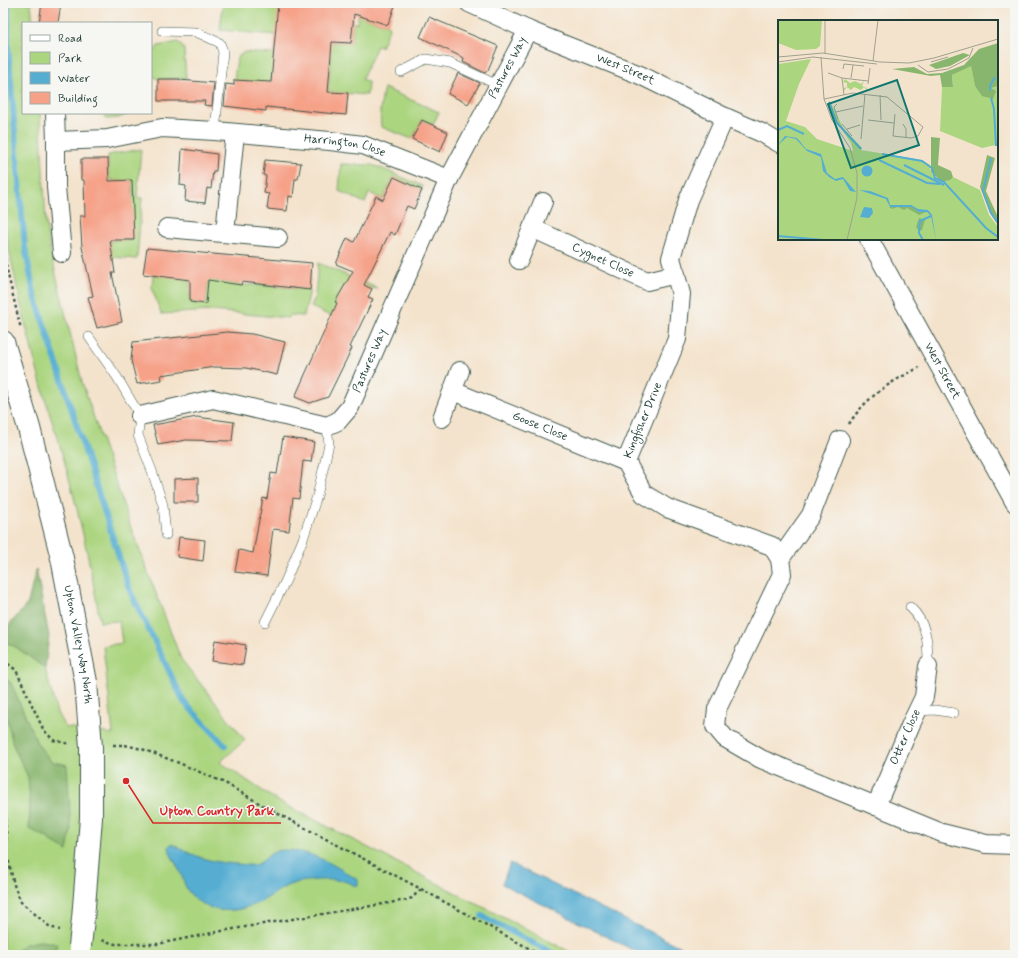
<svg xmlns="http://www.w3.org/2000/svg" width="1018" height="958" font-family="Mynerve,sans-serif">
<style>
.green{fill:#acd580;stroke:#66895a}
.forest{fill:#89b66e;stroke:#547a51}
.water{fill:#55add2;stroke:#3a7583}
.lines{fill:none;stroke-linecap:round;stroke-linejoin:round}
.stream{stroke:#55add2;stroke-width:6}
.building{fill:#f6a289}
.service-casing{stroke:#3f564b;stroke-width:10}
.minor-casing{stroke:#3f564b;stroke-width:20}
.tertiary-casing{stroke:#3f564b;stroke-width:24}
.path{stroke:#3f564b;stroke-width:2.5;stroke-dasharray:3 3;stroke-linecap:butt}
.service{stroke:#fff;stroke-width:9}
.minor{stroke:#fff;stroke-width:18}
.tertiary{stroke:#fff;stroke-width:22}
.tertiary-bridge-casing{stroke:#3f564b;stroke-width:24;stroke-linecap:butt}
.tertiary-bridge{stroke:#fff;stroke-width:22}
.labels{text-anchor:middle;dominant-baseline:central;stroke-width:3;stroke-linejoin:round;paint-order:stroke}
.street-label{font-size:12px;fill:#1f3d34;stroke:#f6f6f2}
.inset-river{fill:none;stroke:#55add2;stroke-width:2}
.inset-road{fill:none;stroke:#9fa18f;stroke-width:1}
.view{fill:#0f766e;fill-opacity:0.15;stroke:#0f766e;stroke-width:2}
.inset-edge{fill:none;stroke:#1f3d34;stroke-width:2}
.leader{fill:none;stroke:#d62828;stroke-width:1.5}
.callout-dot{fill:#d62828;stroke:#f6f6f2;stroke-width:1.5}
.callout-label{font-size:13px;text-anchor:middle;font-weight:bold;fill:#d62828;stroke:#f6f6f2;stroke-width:3;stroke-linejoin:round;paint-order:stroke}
</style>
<rect width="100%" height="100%" fill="#f6f6f2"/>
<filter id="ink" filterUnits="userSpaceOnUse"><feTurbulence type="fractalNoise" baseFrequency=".025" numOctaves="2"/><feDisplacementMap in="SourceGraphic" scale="8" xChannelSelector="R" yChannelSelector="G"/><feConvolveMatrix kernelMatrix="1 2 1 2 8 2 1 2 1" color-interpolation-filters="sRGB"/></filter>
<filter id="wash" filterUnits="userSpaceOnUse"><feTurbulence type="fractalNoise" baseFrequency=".012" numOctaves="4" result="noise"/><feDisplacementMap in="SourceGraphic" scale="16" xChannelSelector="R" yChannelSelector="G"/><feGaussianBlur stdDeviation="0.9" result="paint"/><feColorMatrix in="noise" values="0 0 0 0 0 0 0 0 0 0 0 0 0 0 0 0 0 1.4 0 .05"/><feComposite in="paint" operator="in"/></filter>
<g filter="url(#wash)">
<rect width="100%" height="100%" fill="#f4e3cc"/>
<!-- green -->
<g class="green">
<path d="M 3,3 L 31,3 L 33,23 L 23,23 L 23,113 L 40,113 L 46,223 L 50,250 L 82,382 L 130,525 L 181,659 L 245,740 L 220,762 L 276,800 L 576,955 L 3,955 L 3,641 L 16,647 L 45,668 L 57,713 L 65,727 L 113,734 L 103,646 L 122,643 L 119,621 L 100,622 C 91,565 78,509 62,453 C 57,435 50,417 45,398 C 28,339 14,278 3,218 Z"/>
<polygon points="223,3 286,8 331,42 351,43 353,23 357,23 358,15 388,25 389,29 381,47 377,46 362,79 368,82 367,95 331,92 328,93 331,58 272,79 269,83 234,80 237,58 244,52 274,54 276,35 220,30"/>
<polygon points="178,42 184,49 186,78 158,79 152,76 151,55 158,46"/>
<polygon points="384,88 439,112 433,125 422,120 412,139 381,127 380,111 383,91"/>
<polygon points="105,113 132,113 118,118 106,119"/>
<polygon points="141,149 137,197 142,198 137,259 112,257 110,242 114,240 133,240 115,201 133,199 132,180 113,181 112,179 109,180 108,155"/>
<polygon points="341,164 372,165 381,168 422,186 422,190 394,177 383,199 369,193 365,203 339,191"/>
<polygon points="318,263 377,288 372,289 354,280 349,309 343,322 311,307 315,296"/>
<polygon points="153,275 188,279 190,282 190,302 206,304 208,284 210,280 241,285 262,285 310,290 304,316 290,315 289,318 212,311 161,314 152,288"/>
</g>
<!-- forest -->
<g class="forest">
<polygon points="36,569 49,636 45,668 16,647 3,641 3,632 28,603"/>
<polygon points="3,676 11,683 37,743 51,761 67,765 71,831 67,851 44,836 29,829 30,805 28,777 13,745 3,700"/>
<polygon points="40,941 57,943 54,955 11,955 25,944"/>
</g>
<!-- water -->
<g class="water">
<path d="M 172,844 C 193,857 214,863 238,864 C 243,864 249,866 254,865 C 266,863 268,849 286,850 C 313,851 336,866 358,880 L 358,886 C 353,886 351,883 347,882 C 336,878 303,880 292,884 C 280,888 271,897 260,902 C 235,914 207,916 188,891 C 184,885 183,878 180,872 C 177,865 173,859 170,853 L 169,846 Z"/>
<polygon points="510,863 697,955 643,955 502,884"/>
</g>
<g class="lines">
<!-- stream -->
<g class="stream">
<polyline points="8,3 8,46 18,169 25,247 34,293 130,591 184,702 225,745"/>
<polyline points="482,916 556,955"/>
</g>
</g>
<g id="blocks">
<!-- building -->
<g class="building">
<polygon points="42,3 61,3 58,23 39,23"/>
<polygon points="278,3 396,3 388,25 354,14 351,43 332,42 328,92 348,93 346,115 266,107 266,111 224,106 226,84 234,85 234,80 271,82"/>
<polygon points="429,17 498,46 488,70 485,73 463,62 464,58 420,37"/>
<polygon points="458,73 480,83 468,104 448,94"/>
<polygon points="158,79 180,79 180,80 214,83 212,106 204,105 205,101 158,101"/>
<polygon points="422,120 448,132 440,152 412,139"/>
<polygon points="182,149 217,154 216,171 213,171 211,189 207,188 205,203 185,201 186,186 180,185"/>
<polygon points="81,159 108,159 109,181 132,180 134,240 110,240 115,273 112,273 122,322 97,328 88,297 93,296 82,247 80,216 85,216 84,180 81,180"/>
<polygon points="265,160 301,163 298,179 295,179 293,197 289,196 287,211 267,209 269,194 264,193 266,176 263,175"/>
<polygon points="394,177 422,190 414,209 407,206 395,235 390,232 364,285 372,289 368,297 373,299 350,347 352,348 328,397 310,403 295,397 337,303 335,302 353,271 336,264 347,238 354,242 376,196 383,200"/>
<polygon points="147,248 312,263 310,290 242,282 241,285 208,280 206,304 190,302 190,280 143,274"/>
<polygon points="227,332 252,334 285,342 277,375 246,368 215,367 161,375 162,380 137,384 131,360 133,342"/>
<polygon points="197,417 234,422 232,441 186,440 158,445 153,425"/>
<polygon points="283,437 314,442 311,462 303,461 299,499 293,498 289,531 273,529 267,576 235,572 239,550 253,553 263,498 267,499 271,473 277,474"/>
<polygon points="198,478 198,502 174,502 174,479"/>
<polygon points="179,537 205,540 203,561 177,557"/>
<polygon points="215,640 246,645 243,665 212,661"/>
</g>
</g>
</g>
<g filter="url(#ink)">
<use href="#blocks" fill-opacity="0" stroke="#3f564b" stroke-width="1"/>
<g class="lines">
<defs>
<g id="service">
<polyline points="162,31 196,32 220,43 223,52 215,131"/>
<polyline points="401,72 426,59 450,63 498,85"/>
<polyline points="89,337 117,377 140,416 138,435 152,471 163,505 166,535"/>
<path d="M 910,607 C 928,624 928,644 928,666"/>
<polyline points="265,622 286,580 303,539 317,496 329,444 327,426"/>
<polyline points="917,711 935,710 954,713"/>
</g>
<g id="minor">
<path id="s1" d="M 469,3 L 528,30 L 640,75 L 725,117 L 762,133 L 779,143"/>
<polyline points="55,113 56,141 56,187 62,253"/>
<path id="s2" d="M 56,141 L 107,139 L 162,128 L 215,131 L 330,141 L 363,145 L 449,179"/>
<polyline points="167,228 278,238"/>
<path id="s3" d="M 532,228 L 647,281 L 676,274"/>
<polyline points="225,233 235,133"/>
<path id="s4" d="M 869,239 L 1015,503"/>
<polyline points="519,260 543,202"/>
<path id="s5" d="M 453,391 L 626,462"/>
<path id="s6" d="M 140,416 L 213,399 L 327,426 L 338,421 L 350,407 L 449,179 L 528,30"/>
<polyline points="442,418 460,371"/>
<polyline points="626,462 644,494 667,508 772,546 780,559 782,574 717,709 715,726 725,738 761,759 942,833 986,844 1015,845"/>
<path id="s7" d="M 626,462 L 677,339 L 681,294 L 671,258 L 688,200 L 725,117"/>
<polyline points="780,559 811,515 840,440"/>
<path id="s8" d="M 876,806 L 911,724 L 924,697 L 928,666"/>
</g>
<g id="tertiary">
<path id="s9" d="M 3,342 L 29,428 L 62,558 L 86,682 L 91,747 L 91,818 L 83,919"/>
</g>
</defs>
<!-- service casing -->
<use href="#service" class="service-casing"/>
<!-- minor casing -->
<use href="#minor" class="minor-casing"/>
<!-- tertiary casing -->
<use href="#tertiary" class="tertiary-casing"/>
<!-- path -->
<g class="path">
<polyline points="3,247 8,275 21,329"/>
<path d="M 849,424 C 865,398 891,381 919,368"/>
<polyline points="3,660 16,670 43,729 53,740 70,744"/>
<polyline points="113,745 125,745 142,749 179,763 225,783 269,809 421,889 541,955"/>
<polyline points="3,789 8,858 14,885 21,902 50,927 60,930"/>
<polyline points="102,940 115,944 158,944 222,931 406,900 412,898 421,889"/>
</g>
<!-- service -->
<use href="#service" class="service"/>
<!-- minor -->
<use href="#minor" class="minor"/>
<!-- tertiary -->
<use href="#tertiary" class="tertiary"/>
<defs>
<polyline id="tertiary-bridge" points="80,946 83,919"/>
</defs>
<!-- tertiary-bridge casing -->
<use href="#tertiary-bridge" class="tertiary-bridge-casing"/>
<!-- tertiary-bridge -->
<use href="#tertiary-bridge" class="tertiary-bridge"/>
</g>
</g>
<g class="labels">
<!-- street labels -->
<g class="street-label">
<text stroke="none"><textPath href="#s6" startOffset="597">Pastures Way</textPath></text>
<text stroke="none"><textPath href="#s1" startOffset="170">West Street</textPath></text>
<text stroke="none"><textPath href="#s2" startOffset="291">Harrington Close</textPath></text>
<text stroke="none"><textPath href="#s3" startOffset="78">Cygnet Close</textPath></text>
<text stroke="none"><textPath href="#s6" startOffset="273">Pastures Way</textPath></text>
<text stroke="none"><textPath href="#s4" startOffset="151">West Street</textPath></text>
<text stroke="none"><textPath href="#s7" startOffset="45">Kingfisher Drive</textPath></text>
<text stroke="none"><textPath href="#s5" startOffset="94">Goose Close</textPath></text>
<text stroke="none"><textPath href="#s9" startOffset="312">Upton Valley Way North</textPath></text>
<text stroke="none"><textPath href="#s8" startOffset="75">Otter Close</textPath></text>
</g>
</g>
<!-- overview -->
<g transform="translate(778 20)">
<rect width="220" height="220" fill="#f4e3cc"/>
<path d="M 0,0 L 44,0 L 42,26 L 38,29 L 18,30 L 0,23 ZM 33,39 L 21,64 L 8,101 L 27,107 L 39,119 L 75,131 L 73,123 L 56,98 L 50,84 L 52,81 L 65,108 L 84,128 L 83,130 L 144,140 L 152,145 L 153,152 L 159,160 L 169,161 L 175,157 L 202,170 L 211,195 L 220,207 L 220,220 L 0,220 L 0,44 ZM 193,45 L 197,66 L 207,76 L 213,79 L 213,66 L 220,66 L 220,128 L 218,125 L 204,128 L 162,111 L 164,67 L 175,67 L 174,55 ZM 67,59 L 72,63 L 77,61 L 83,64 L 86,61 L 84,66 L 89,68 L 89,70 L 86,67 L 83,70 L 76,67 L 73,70 L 69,67 L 66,71 L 66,68 L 69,67 L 69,63 L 65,62 Z" fill="#acd580"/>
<path d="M 220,23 L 220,66 L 213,68 L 218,71 L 215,79 L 204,76 L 197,66 L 193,46 L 174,55 L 175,67 L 164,67 L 162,55 L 153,56 L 114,49 L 136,47 L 149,54 L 164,53 L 186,45 L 201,29 ZM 185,33 L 192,35 L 172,46 L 158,49 L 151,45 ZM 153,117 L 162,118 L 160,145 L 173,151 L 175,157 L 172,160 L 164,162 L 153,152 ZM 209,135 L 217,138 L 208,171 L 220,197 L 220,205 L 212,193 L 202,167 ZM 121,186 L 135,187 L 141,192 L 148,192 L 141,195 L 129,188 L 126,190 L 120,187 L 114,189 L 111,187 ZM 141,198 L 147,200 L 144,210 L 141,211 L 138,207 Z" fill="#89b66e"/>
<path d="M 7,116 L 19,118 L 28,129 L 43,134 L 49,153 L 57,159 L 65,157 L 78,172 L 72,171 L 65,159 L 58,161 L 51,157 L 45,151 L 43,137 L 29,131 L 18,119 L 9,117 L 0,125 ZM83.5 151a5.5 5.5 0 1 1 11 0a5.5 5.5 0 1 1-11 0ZM 81,170 L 92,171 L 110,178 L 112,185 L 133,185 L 140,189 L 150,190 L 154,195 L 158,220 L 153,196 L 149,192 L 141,192 L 134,187 L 112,187 L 108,179 ZM 86,187 L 94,188 L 95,193 L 91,198 L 82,197 Z" fill="#55add2"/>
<path class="inset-river" d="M 212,71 L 212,66 L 217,57M 213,78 L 216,89 L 218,126M 51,82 L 59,103 L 83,129M 0,110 L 9,106 L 26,114M 104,134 L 144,141 L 154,148 L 157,158 L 166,162 L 208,208 L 220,217M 213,138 L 205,171 L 213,193 L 220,203M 101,140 L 149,163 L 162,164M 126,145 L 166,165M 0,216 L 46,220M 145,220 L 141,213 L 142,201 L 153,196"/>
<path class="inset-road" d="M 47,0 L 47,34M 0,37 L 45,33 L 102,42 L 131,43 L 156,38 L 220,19M 43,37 L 46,79 L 54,100 L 72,128 L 79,153 L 79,178 L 69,220M 95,41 L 100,0M 0,42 L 35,37 L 99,44M 153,42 L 170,37M 140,45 L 150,52 L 170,49 L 191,38 L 195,28M 65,49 L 66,44 L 86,46M 50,53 L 64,58M 73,58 L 75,45M 90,64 L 92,48M 66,75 L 64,58 L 90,61M 102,75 L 103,100M 46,79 L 75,73 L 109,77 L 145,107 L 140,116 L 133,118 L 115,116 L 117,94M 59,84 L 56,87 L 60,99M 58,92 L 85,86M 90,100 L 116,103M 64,104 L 74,116M 125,104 L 128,109 L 128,118M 69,109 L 82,105M 83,119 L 87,74"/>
<path class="view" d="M 119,60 L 141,125 L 73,148 L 50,84 Z"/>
<rect width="220" height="220" class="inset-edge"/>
</g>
<!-- callouts -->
<path class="leader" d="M126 781L153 823H281"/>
<circle class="callout-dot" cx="126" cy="781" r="4"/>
<g class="callout-label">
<text x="217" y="815">Upton Country Park</text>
</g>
<!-- margin -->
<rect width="1018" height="958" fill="none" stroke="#f6f6f2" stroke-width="16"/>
<!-- legend -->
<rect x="22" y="22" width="130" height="92" fill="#f6f6f2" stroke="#a0aca6"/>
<rect x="30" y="35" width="20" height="6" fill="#ffffff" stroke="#a0aca6"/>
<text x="58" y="42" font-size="12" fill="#1f3d34">Road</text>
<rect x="30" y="52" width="20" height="12" fill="#acd580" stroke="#a0aca6"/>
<text x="58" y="62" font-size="12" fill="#1f3d34">Park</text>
<rect x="30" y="72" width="20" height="12" fill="#55add2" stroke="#a0aca6"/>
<text x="58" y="82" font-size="12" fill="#1f3d34">Water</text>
<rect x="30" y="92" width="20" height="12" fill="#f6a289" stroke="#a0aca6"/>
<text x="58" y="102" font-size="12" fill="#1f3d34">Building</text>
</svg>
